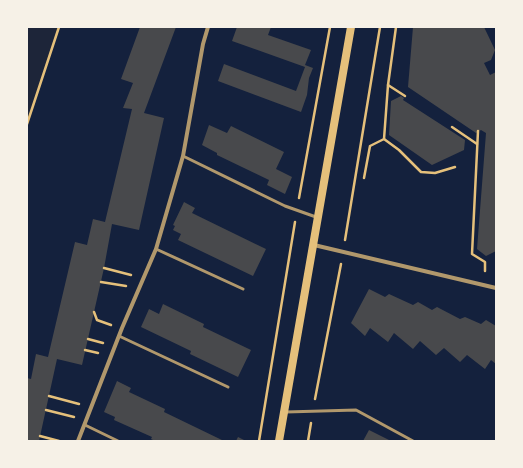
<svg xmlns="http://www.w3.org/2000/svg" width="523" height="468" font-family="'Source Sans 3',sans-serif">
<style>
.green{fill:#1d2539}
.building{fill:#48494c}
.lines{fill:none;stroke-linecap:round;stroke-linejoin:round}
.path{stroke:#e5c07b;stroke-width:2.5}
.service{stroke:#b1986c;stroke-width:3}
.minor{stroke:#b1986c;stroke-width:4}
.secondary{stroke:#e5c07b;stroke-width:8}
</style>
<rect width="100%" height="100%" fill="#14213d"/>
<!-- green -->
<polygon class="green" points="27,27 58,27 27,121"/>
<!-- building -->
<g class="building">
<polygon points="140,27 176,27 144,113 164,118 139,230 112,224 104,268 82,365 57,359 39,441 27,441 27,378 31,379 36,354 48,357 75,242 87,245 93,219 105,222 132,109 123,108 133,83 121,79"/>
<polygon points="237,27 271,27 268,35 311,50 305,65 313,68 309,78 307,95 301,112 218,81 224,64 296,91 305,67 232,41"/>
<polygon points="413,27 484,27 495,50 491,60 484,63 490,75 496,72 496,251 486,256 477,249 486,133 481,130 476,133 408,87"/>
<polygon points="401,96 404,98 403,100 465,140 464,150 432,165 389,135 391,101"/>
<polygon points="209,125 227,133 231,126 284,152 276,169 292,177 285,194 267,185 269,180 217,155 217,153 202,145"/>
<polygon points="184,202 195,208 192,213 266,249 253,276 178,240 181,234 173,230 175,226 173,225"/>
<polygon points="369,289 385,297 389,294 413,305 418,302 432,310 437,307 460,319 465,317 481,324 486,320 496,326 496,364 491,360 485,369 467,355 460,362 444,348 436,355 420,341 413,349 394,333 388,342 370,328 365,336 351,323"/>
<polygon points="163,304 204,324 203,327 251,350 238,377 190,354 191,351 141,327 149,309 159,314"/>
<polygon points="117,381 131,388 129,392 165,409 164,412 224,441 155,441 151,439 152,437 114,420 115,417 104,412"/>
<polygon points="369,430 391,441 363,441"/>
<polygon points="238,437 246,441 236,441"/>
</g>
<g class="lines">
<!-- path -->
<g class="path">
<polyline points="388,85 396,27"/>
<polyline points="27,124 59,27"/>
<polyline points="452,127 477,144"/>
<polyline points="478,131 472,254 485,262 485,271"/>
<polyline points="384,139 399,150 421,172 435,173 455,167"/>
<polyline points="364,178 370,146 384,139 388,85 405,96"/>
<polyline points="299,198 330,27"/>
<polyline points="345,240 380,27"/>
<polyline points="104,268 131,275"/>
<polyline points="101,282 126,286"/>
<polyline points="94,312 97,320 111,325"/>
<polyline points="88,339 103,343"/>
<polyline points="85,350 98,353"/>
<polyline points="49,396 79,404"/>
<polyline points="315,399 341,264"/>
<polyline points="46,410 74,417"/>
<polyline points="40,436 59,441"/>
<polyline points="259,441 295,222"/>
<polyline points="308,441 311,423"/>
</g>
<!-- service -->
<g class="service">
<polyline points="183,156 285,206 316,217"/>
<polyline points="156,249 243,289"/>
<polyline points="119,336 228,387"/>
<polyline points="286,412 356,410 413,441"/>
<polyline points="85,425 118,441"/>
</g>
<!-- minor -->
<g class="minor">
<polyline points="314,245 496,288"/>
<polyline points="78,441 122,328 156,249 183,156 203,44 208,27"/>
</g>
<!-- secondary -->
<polyline class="secondary" points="279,441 351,27"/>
</g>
<!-- border -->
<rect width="523" height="468" fill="none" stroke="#f6f1e7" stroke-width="56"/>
</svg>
